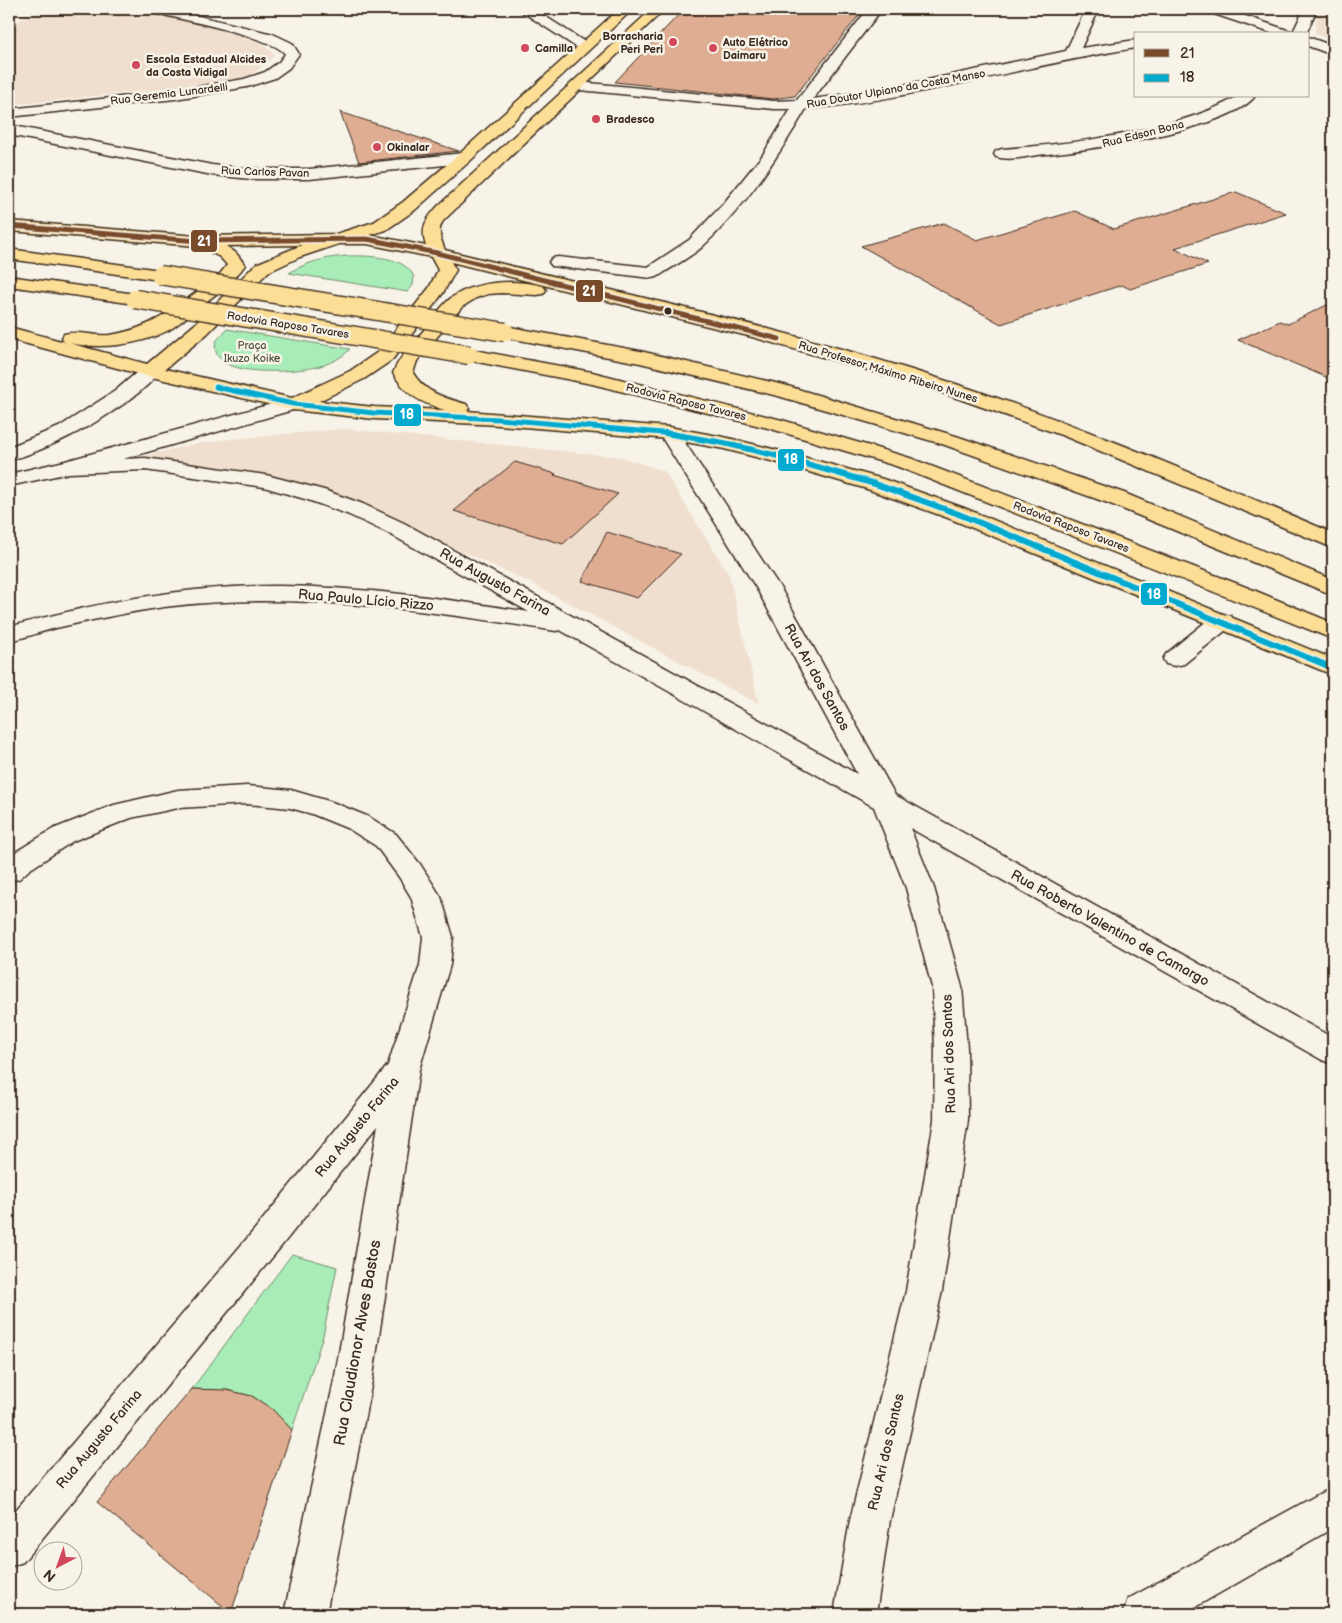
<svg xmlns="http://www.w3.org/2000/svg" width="1342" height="1623" font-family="'Balsamiq Sans',sans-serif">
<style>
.built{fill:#f0dece}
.green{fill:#a8edb8;stroke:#728c6b}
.building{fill:#dfad92;stroke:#3b2a1e}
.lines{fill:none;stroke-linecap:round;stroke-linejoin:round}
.minor-casing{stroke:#3b2a1e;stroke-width:3}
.major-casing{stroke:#3b2a1e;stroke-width:3}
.highway-casing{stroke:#3b2a1e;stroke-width:3}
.minor{fill:#f7f3e8;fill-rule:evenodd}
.major{fill:#fdde96;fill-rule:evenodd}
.highway{fill:#fdde96;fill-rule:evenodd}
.highway-bridge-casing{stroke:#3b2a1e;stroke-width:21;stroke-linecap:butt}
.highway-bridge{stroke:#fdde96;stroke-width:18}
.bus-1-casing{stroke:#f7f3e8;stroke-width:8}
.bus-2-far1-casing{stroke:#f7f3e8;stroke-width:8}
.bus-2-casing{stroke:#f7f3e8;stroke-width:9}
.bus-1{stroke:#7a4b2a;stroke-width:5}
.bus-2-far1{stroke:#00a9ce;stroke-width:5}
.bus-2{stroke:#00a9ce;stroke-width:6}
.poi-dot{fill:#d1495b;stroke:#f7f3e8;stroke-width:2}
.bus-dot{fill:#3b2a1e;stroke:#f7f3e8;stroke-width:2}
.labels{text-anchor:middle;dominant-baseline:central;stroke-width:5;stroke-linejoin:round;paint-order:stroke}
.far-poi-label{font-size:11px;font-weight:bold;fill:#3b2a1e;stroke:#f7f3e8;text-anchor:start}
.far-street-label{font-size:11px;fill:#3b2a1e;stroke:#f7f3e8}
.far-park-label{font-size:11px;fill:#51513d;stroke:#f7f3e8}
.street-label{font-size:14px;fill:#3b2a1e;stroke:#f7f3e8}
.near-street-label{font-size:16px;fill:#3b2a1e;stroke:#f7f3e8}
.line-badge{stroke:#f7f3e8;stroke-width:2}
.badge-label{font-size:14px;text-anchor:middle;font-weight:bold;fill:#fff}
</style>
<rect width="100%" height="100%" fill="#f7f3e8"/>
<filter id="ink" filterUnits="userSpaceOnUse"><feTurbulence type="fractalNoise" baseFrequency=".02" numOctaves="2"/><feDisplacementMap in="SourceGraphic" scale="10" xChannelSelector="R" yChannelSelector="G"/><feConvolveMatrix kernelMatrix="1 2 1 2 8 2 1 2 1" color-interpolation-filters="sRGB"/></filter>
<g filter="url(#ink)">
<!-- built -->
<g class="built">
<polygon points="58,9 142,9 257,40 275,55 250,76 213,84 9,105 9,23"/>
<polygon points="1318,9 1333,9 1333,42 1315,34"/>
<polygon points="344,429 620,457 664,471 729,575 759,704 527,581 333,493 256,473 137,458 185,446 230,439"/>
</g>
<!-- green -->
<g class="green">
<path d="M 364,256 C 381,257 406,259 414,277 L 413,285 L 408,292 L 289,273 C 311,259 338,255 364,256 Z"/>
<path d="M 227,329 L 350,349 C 342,358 331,363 320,366 C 299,372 206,381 216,341 Z"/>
<path d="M 292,1254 L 337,1267 L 323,1336 L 292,1430 C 255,1391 244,1391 192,1389 Z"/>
</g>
<!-- building -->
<g class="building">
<polygon points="684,9 864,9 795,96 773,99 615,82"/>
<polygon points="340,112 459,151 359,162"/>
<polygon points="1236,192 1286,213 1175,248 1208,264 1130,289 1122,285 1001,324 861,246 944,223 977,240 1075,211 1114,229"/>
<polygon points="1333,302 1333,380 1238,340 1280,321 1288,324"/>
<polygon points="515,462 556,474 554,475 618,494 563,544 454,511"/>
<polygon points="607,532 681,554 637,598 582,581"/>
<polygon points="192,1389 227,1390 252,1396 272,1409 292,1430 231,1613 97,1502"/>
</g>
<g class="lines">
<defs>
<g id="minor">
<path d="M 149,9 L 170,9 L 273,34 L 292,43 L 299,54 L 289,68 L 275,78 L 247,87 L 175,99 L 9,117 L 9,109 L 175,91 L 244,79 L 265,72 L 279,62 L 285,54 C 274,37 175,18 150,12 Z"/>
<polygon points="518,9 534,9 591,46 584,50 579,49"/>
<path d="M 868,9 L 882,9 L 813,99 L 884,89 L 1066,51 L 1086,9 L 1099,9 L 1081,48 L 1136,40 L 1136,48 C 1026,65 917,99 806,109 C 777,158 745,207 702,247 C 689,258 672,267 657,277 L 651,278 L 552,266 L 549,262 L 552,258 L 558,257 L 648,267 L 689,240 L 723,204 L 762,156 L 791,109 L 774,109 L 579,90 L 574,89 L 572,86 L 574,83 L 579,82 L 774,101 L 797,100 Z"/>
<polygon points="1206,9 1225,9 1293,32 1304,9 1317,9 1306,34 1274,34 1208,12"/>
<polygon points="1308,37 1333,46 1333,55 1308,46"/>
<path d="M 1238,96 L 1255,96 C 1230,130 1082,151 1038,155 C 1025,157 1009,161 996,157 L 994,154 L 996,151 L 1002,149 C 1063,144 1122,138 1181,120 C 1201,114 1220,107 1238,96 Z"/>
<polygon points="9,125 212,165 251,169 309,169 464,153 470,155 472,158 470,161 464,163 309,179 251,179 212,175 9,135"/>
<path d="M 150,365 L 157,367 L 160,371 C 137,404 48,452 9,460 L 9,447 L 59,427 L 115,391 L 143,367 Z"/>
<path d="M 293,398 L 300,400 L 303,404 L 300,408 L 123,459 L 145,458 L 266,475 L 324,490 L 363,504 L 404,523 L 857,774 L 757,589 L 659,433 L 662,429 L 669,427 L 676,429 L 781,589 L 895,795 L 1333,1038 L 1333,1064 L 1322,1060 L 910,828 L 934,888 L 962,987 L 967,1048 L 968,1120 L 942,1291 L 890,1520 L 876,1614 L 834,1614 L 850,1520 L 906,1291 L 934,1120 L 935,1048 L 932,987 L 906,888 L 874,807 L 560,630 L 556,631 C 426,610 296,591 164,607 C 128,612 92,620 56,628 C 40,632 25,638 9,641 L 9,627 C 97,602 189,585 281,586 C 364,587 447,599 529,612 L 388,533 L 347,514 L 308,500 L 264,487 L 145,470 L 69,473 L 9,486 L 9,474 L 65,461 Z"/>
<polygon points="1222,614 1231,616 1234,621 1231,626 1184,664 1175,666 1166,664 1163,659 1166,654 1213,616"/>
<polygon points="247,786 291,790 332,802 369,817 396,834 420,864 441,897 453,937 450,965 419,1070 373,1376 326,1614 284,1614 335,1376 378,1125 279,1249 23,1562 9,1567 9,1518 255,1229 388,1065 420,965 423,937 411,897 399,877 376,846 349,829 312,814 290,808 247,804 178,808 131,818 73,841 29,870 19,879 9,881 9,856 53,829 114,805 178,790"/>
<polygon points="1333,1488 1333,1528 1183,1614 1122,1614 1128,1599 1319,1494"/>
</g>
<path id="major" d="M 619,9 L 633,9 L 470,161 L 415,210 L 386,230 L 370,235 L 426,246 C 420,228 426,219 438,206 L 652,9 L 665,9 L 444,220 C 436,229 441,240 445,250 C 607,290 772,325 931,376 C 1068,419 1201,477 1333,533 L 1333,548 L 1064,436 L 917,384 L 752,337 L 451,262 L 456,270 L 443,293 L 392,360 L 364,379 L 319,401 L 374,407 L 445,410 C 421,403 406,395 393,373 C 400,356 412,344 424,330 C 432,320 441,306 451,298 C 476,280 514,279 543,286 L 546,290 L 543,294 L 537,295 L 502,293 L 488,294 L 476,298 L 462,307 L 417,361 L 413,373 C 425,393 445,398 466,404 L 469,408 L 467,411 L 669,427 L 724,437 L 789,453 L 883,479 L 964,508 L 1333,659 L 1333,675 L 948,518 L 867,489 L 775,462 L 724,449 L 669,439 L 499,425 L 374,419 L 293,410 L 143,375 L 9,339 L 9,327 L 147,364 L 194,325 L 256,264 L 302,245 L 226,246 L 236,253 L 245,265 C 233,282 219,292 203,304 C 192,312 181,323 169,330 C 138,346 98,350 64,342 L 62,338 L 64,334 C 79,330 95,337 110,335 C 157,328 183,302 220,274 L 227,265 L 220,257 L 197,246 L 9,231 L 9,221 L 198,236 L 336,234 L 374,222 L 403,202 L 458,155 ZM 339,244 L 367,244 L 431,257 L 438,270 L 429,288 L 378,352 L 350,371 L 292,398 L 165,369 L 208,333 L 268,272 L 300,257 Z"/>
<g id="highway">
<polygon points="9,249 160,270 166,271 169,275 166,279 160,280 9,259"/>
<polygon points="9,276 135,294 141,295 144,299 141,303 135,304 9,286"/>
<polygon points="505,326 640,351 784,385 956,436 1124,493 1333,580 1333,595 1108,503 942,444 778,396 640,363 498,336 496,332 498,328"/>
<polygon points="469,349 592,372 782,420 910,458 1251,589 1333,623 1333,639 896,466 768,428 592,384 462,359 459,355 462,351"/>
</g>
</defs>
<!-- minor casing -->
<use href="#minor" class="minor-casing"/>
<!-- major casing -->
<use href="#major" class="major-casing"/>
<!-- highway casing -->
<use href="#highway" class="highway-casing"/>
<!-- minor -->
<use href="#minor" class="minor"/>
<!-- major -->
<use href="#major" class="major"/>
<!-- highway -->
<use href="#highway" class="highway"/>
<defs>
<g id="highway-bridge">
<polyline points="160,275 505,332"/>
<polyline points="135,299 469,355"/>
</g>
</defs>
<!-- highway-bridge casing -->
<use href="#highway-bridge" class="highway-bridge-casing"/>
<!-- highway-bridge -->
<use href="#highway-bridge" class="highway-bridge"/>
<defs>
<polyline id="bus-1" points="9,226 198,241 367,239 437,253 779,339"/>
<polyline id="bus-2-far1" points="216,387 293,404 374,413 499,419 674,434"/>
<polyline id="bus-2" points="665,433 724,443 782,457 875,484 956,513 1333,668"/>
</defs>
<!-- bus-1 casing -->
<use href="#bus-1" class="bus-1-casing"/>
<!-- bus-2-far1 casing -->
<use href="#bus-2-far1" class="bus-2-far1-casing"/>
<!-- bus-2 casing -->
<use href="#bus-2" class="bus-2-casing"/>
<!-- bus-1 -->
<use href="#bus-1" class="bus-1"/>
<!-- bus-2-far1 -->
<use href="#bus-2-far1" class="bus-2-far1"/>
<!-- bus-2 -->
<use href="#bus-2" class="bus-2"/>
</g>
</g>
<!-- markers -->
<g class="poi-dot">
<circle cx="673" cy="42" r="5"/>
<circle cx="525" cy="48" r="5"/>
<circle cx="713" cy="48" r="5"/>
<circle cx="136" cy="65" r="5"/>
<circle cx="596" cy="119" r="5"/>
<circle cx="377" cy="147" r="5"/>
</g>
<circle class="bus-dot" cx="668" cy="311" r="4.5"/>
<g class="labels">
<!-- far-poi labels -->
<g class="far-poi-label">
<text x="663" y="36" text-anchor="end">Borracharia<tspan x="663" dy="13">Peri Peri</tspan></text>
<text x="723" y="42">Auto Elétrico<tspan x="723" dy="13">Daimaru</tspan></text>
<text x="535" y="48">Camilla</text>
<text x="146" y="59">Escola Estadual Alcides<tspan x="146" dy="13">da Costa Vidigal</tspan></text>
<text x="606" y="119">Bradesco</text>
<text x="387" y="147">Okinalar</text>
</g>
<!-- far-street labels -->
<g class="far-street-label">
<text transform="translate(896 89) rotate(-10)">Rua Doutor Ulpiano da Costa Manso</text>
<text transform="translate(169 94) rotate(-7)">Rua Geremia Lunardelli</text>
<text transform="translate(1143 134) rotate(-14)">Rua Edson Bona</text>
<text transform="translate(265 172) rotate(2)">Rua Carlos Pavan</text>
<text transform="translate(288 325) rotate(9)">Rodovia Raposo Tavares</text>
<text transform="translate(888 372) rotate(17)">Rua Professor Máximo Ribeiro Nunes</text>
<text transform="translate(686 402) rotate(14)">Rodovia Raposo Tavares</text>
<text transform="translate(1071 527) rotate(21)">Rodovia Raposo Tavares</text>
</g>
<!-- far-park labels -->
<g class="far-park-label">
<text x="252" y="345">Praça<tspan x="252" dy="13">Ikuzo Koike</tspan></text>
</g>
<!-- street labels -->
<g class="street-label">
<text transform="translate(495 582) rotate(29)">Rua Augusto Farina</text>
<text transform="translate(366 600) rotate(5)">Rua Paulo Lício Rizzo</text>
<text transform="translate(817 677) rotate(61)">Rua Ari dos Santos</text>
<text transform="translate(1110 928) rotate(29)">Rua Roberto Valentino de Camargo</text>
<text transform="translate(949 1054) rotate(-92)">Rua Ari dos Santos</text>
<text transform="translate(357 1127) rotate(-51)">Rua Augusto Farina</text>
<text transform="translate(99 1439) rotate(-50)">Rua Augusto Farina</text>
<text transform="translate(886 1452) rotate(-77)">Rua Ari dos Santos</text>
</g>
<!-- near-street labels -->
<g class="near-street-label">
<text transform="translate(358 1343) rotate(-80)">Rua Claudionor Alves Bastos</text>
</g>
</g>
<g class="line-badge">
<rect x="190" y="229" width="28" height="24" rx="5" fill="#7a4b2a"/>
<rect x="575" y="279" width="29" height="24" rx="5" fill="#7a4b2a"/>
<rect x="393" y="403" width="29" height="24" rx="5" fill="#00a9ce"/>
<rect x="777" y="448" width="28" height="24" rx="5" fill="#00a9ce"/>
<rect x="1140" y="582" width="28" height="24" rx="5" fill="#00a9ce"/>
</g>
<g class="badge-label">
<text x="204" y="246">21</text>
<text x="589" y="296">21</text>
<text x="407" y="419">18</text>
<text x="791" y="464">18</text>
<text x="1154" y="599">18</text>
</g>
<!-- margin -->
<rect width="1342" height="1623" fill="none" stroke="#f7f3e8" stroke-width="30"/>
<rect x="15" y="15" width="1312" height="1593" fill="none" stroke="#3b2a1e" stroke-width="2" filter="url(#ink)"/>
<!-- legend -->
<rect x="1134" y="32" width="175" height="65" fill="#f7f3e8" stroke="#aca397"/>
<rect x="1144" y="49" width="25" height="8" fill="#7a4b2a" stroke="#aca397"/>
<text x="1180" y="58" font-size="15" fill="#3b2a1e">21</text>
<rect x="1144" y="74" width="25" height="8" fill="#00a9ce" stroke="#aca397"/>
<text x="1180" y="82" font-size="15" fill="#3b2a1e">18</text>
<!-- north arrow -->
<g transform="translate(58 1566) rotate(221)"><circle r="24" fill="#f7f3e8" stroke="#aca397"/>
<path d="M0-4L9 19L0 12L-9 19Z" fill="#d1495b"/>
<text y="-8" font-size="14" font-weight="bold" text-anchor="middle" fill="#3b2a1e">N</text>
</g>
</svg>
